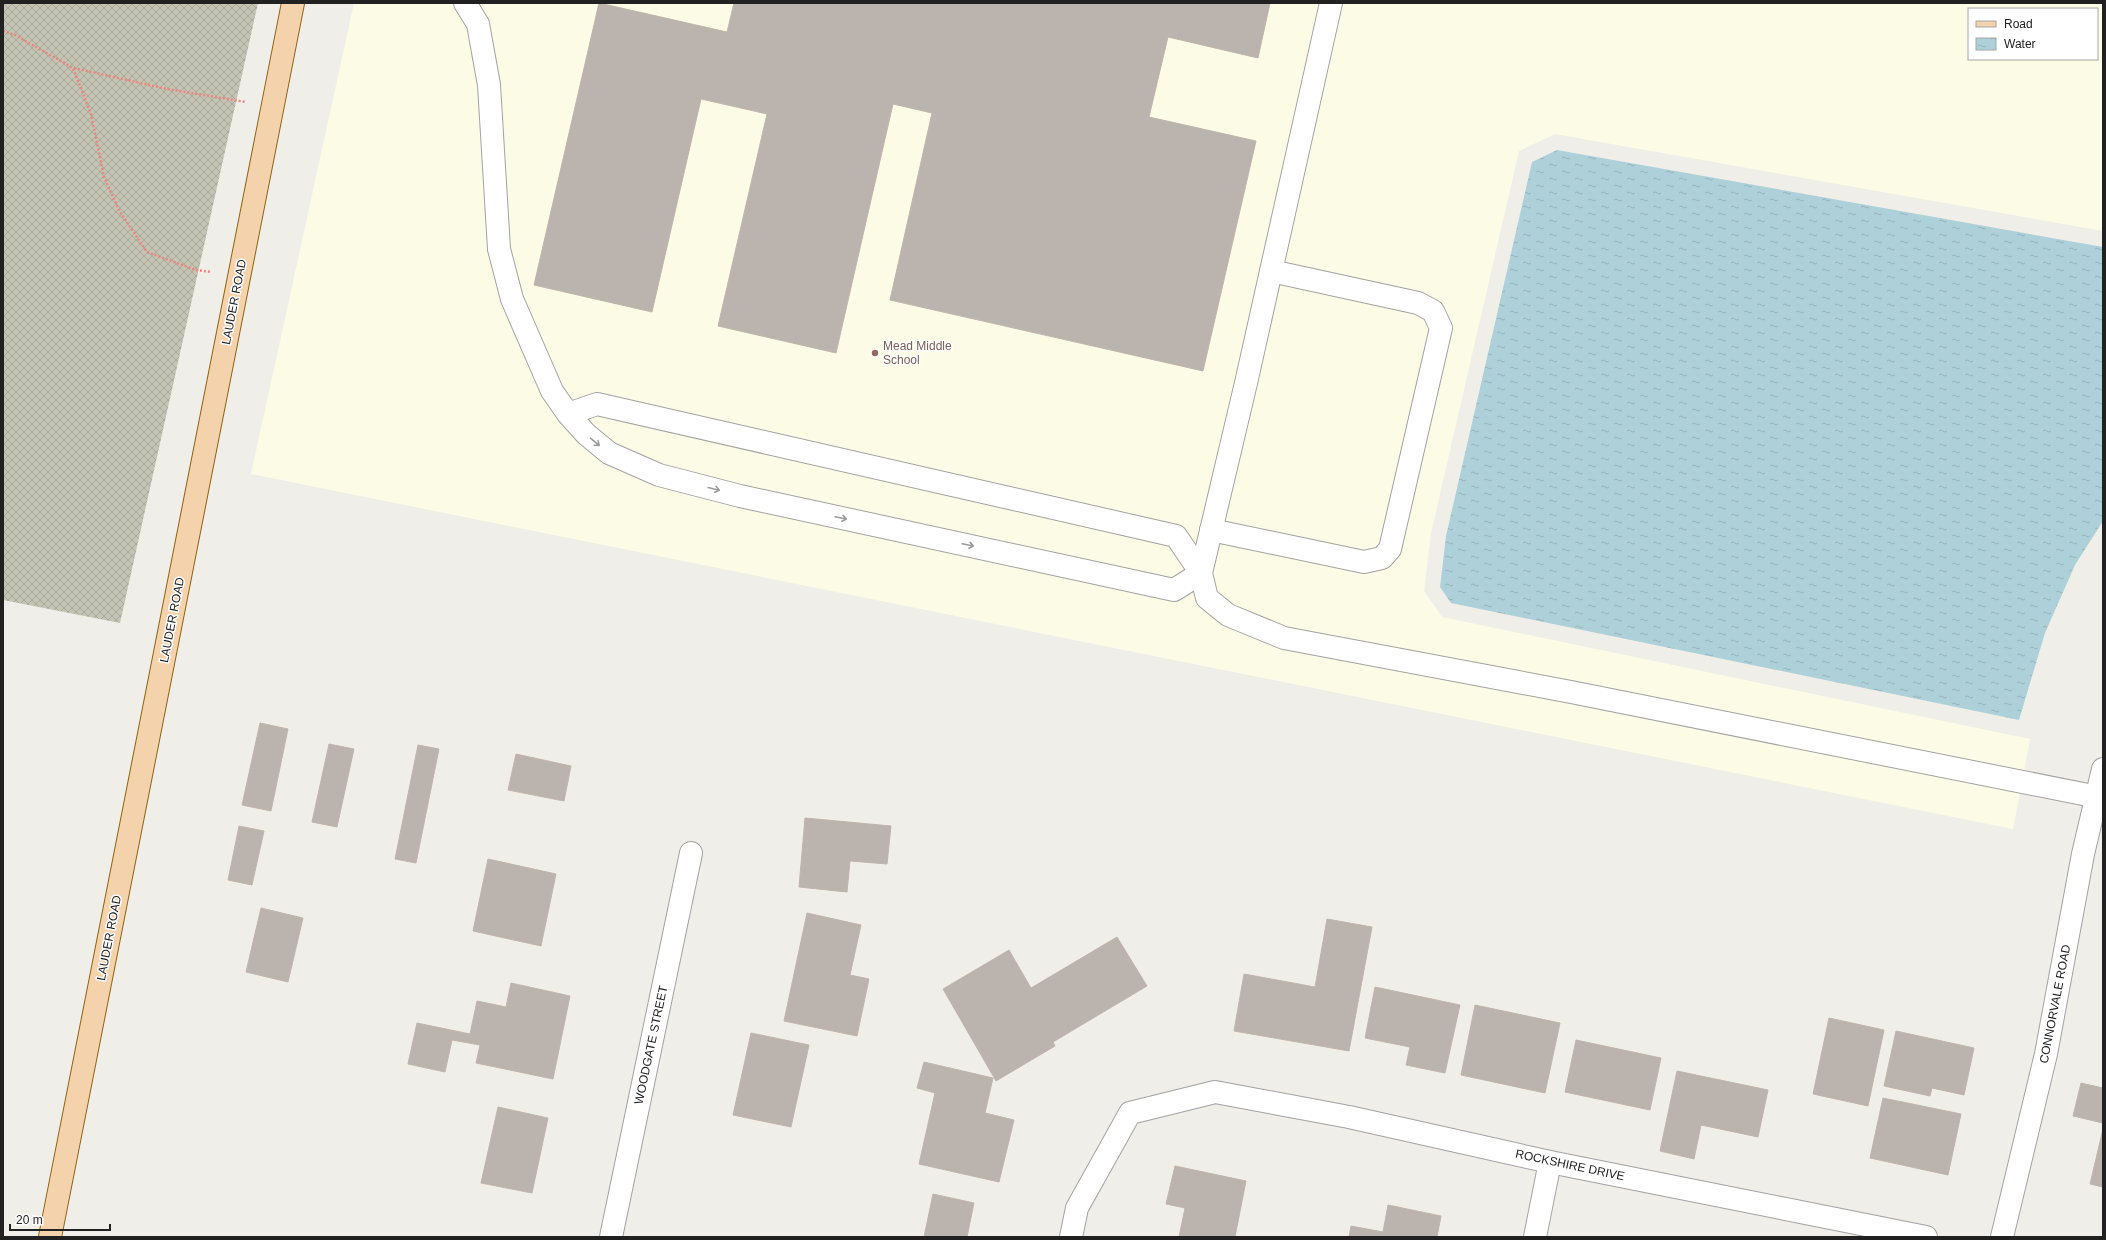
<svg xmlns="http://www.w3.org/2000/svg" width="2106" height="1240" font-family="Arial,sans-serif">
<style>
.education{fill:#fcfce6;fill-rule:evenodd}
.construction{fill:url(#construction-cross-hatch)}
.water{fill:url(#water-ripples)}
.building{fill:#bab3ae;stroke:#c1b5ac}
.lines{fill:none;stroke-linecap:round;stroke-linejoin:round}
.minor-casing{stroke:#a2a2a2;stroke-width:24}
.major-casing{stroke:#8f620f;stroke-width:24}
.path{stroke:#ed867d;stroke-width:2.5;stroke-dasharray:2 2;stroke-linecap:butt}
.minor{stroke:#fff;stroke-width:22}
.major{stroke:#f4d2ab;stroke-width:22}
.oneway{stroke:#9b9b9b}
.education-dot{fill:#8d6e63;stroke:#fff;stroke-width:1.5}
.labels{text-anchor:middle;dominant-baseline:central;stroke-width:3;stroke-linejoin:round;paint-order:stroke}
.street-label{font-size:12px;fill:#212121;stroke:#fff}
.education-label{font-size:12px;fill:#785e54;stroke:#fff;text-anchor:start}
</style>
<defs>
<pattern id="construction-cross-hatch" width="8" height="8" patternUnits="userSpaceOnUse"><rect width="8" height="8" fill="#c4c4b5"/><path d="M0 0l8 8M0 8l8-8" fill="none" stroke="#a8a89b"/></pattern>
<pattern id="water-ripples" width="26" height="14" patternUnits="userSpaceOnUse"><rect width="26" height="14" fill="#aed1d9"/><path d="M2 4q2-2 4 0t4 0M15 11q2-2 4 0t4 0" fill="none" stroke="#95b3ba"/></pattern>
</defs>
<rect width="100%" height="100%" fill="#f0eee9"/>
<!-- education -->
<path class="education" d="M 354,3 L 2103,3 L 2103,231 L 1555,134 L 1519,151 L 1431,533 L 1424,591 L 1442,617 L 2030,739 L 2013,829 L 251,474 ZM 1969,9 L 2097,9 L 2097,59 L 1969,59 Z"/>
<!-- construction -->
<polygon class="construction" points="3,3 258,3 120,623 3,600"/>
<!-- water -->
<polygon class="water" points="1557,150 2103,247 2103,521 2075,565 2045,633 2019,720 1451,603 1440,587 1446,536 1532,162"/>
<!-- building -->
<g class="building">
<polygon points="599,3 727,32 734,3 1270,3 1258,58 1168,37 1149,117 1256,141 1203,371 890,300 932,113 893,104 836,353 718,326 767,114 701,99 652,312 534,285"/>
<polygon points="260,723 288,729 271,811 242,805"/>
<polygon points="329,744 354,749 337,827 312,822"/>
<polygon points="418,745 439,749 416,863 395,859"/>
<polygon points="516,754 571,766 564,801 508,790"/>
<polygon points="805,818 891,826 887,864 850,861 847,892 799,887"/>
<polygon points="239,826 264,831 252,885 228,880"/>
<polygon points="488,859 556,874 541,946 473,931"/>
<polygon points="261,908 303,918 288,982 246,972"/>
<polygon points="807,913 861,925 850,975 869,979 857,1036 784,1021"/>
<polygon points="1327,919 1372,927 1349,1051 1234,1031 1244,974 1315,987"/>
<polygon points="1117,937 1147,986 1053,1042 1055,1046 996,1081 943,989 1009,950 1031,988"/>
<polygon points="511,983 570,996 553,1079 476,1063 480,1045 452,1040 445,1072 408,1064 417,1023 470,1034 477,1001 506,1007"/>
<polygon points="1375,987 1460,1005 1445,1073 1406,1065 1410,1047 1365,1038"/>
<polygon points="1475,1005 1560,1023 1545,1093 1461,1075"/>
<polygon points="1829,1018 1884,1030 1868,1106 1813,1094"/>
<polygon points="1896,1031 1974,1048 1964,1095 1932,1088 1930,1096 1884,1086"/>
<polygon points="751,1033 809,1045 791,1127 733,1115"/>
<polygon points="1576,1040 1661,1058 1650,1110 1565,1092"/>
<polygon points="924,1062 993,1078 985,1113 1014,1120 999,1182 919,1164 935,1093 917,1088"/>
<polygon points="1677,1071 1768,1090 1758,1137 1701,1125 1694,1159 1660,1151"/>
<polygon points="2081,1083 2103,1088 2103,1123 2073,1116"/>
<polygon points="1883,1098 1961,1114 1948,1175 1870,1158"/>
<polygon points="498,1107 548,1118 532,1193 481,1183"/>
<polygon points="2103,1129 2103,1187 2090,1184"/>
<polygon points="1175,1166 1246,1181 1235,1237 1179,1237 1185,1208 1166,1204"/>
<polygon points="933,1194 974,1203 967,1237 924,1237"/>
<polygon points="1388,1205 1441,1216 1437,1237 1349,1237 1351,1226 1383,1232"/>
</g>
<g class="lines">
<defs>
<g id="minor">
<polyline points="465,3 478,24 489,85 499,249 512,299 552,391 568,414 586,434 609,453 659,475 740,496 1174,590 1201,573 1176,536 597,404 568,414"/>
<polyline points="1331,3 1246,383 1201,573 1207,598 1228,615 1284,638 1571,692 2103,798"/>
<polyline points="1211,530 1364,562 1382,558 1390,549 1441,328 1433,311 1418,303 1271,271"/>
<polyline points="611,1237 691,853"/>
<polyline points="1071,1237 1077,1208 1130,1113 1215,1092 1349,1117 1550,1162 1926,1237"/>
<polyline points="1535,1237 1550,1162"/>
<polyline points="2002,1237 2046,1054 2083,854 2103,769"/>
</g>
<polyline id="major" points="50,1237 293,3"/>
</defs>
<!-- minor casing -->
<use href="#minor" class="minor-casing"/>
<!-- major casing -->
<use href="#major" class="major-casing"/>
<!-- path -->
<g class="path">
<polyline points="3,31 15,35 73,68 91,114 104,177 120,212 147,252 196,270 211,272"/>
<polyline points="74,68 167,89 246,102"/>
</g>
<!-- minor -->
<use href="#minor" class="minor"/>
<!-- major -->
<use href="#major" class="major"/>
</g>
<!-- one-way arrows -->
<defs><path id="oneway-shaft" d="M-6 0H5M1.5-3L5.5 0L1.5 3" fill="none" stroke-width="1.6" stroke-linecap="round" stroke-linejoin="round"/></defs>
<g class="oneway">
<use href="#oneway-shaft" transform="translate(595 442) rotate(40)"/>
<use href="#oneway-shaft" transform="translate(714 489) rotate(14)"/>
<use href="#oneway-shaft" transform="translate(841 518) rotate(12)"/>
<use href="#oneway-shaft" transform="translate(968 545) rotate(12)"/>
</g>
<!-- markers -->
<circle class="education-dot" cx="875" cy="353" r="4"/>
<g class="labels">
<!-- street labels -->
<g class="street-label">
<text transform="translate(234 302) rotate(-79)">LAUDER ROAD</text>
<text transform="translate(172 620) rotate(-79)">LAUDER ROAD</text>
<text transform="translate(109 938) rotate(-79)">LAUDER ROAD</text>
<text transform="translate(2055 1004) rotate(-79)">CONNORVALE ROAD</text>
<text transform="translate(651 1045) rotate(-78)">WOODGATE STREET</text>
<text transform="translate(1570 1165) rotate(12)">ROCKSHIRE DRIVE</text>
</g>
<!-- education labels -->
<g class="education-label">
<text x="883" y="346">Mead Middle<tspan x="883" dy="14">School</tspan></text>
</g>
</g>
<!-- border -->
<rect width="2106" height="1240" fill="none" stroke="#212121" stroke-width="8"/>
<!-- legend -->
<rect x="1968" y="8" width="130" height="52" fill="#ffffff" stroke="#a6a6a6"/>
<rect x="1976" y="21" width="20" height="6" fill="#f4d2ab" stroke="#a6a6a6"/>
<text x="2004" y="28" font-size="12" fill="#212121">Road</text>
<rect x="1976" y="38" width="20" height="12" fill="url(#water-ripples)" stroke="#a6a6a6"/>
<text x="2004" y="48" font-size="12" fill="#212121">Water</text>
<!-- scale -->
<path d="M10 1224v6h100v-6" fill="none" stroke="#212121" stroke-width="2"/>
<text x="16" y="1224" font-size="12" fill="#212121" stroke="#ffffff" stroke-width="3" paint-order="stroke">20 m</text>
</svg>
